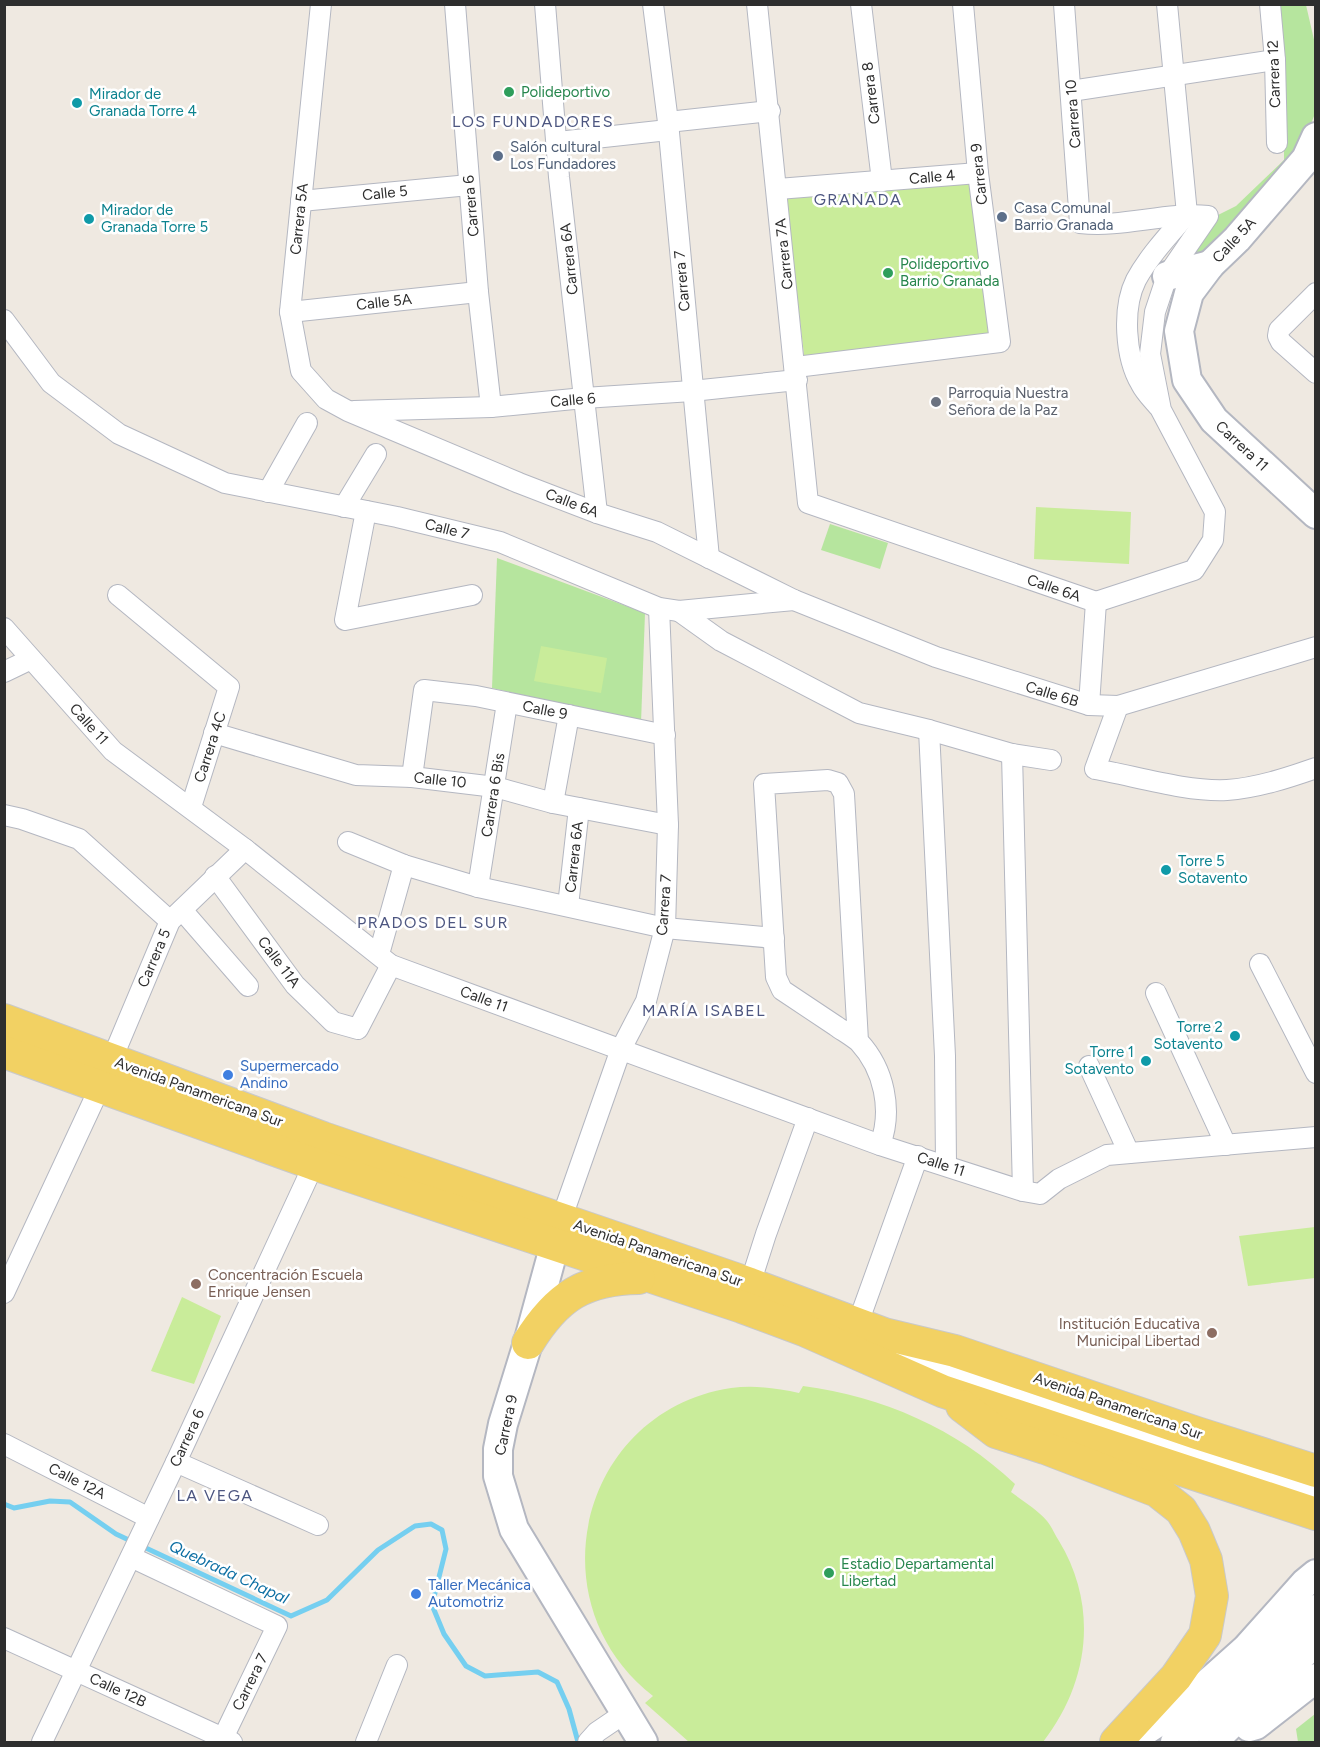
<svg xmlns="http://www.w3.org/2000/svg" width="1320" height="1747" font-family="Figtree,sans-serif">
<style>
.green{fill:#b6e59e}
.pitch{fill:#c9ec9a}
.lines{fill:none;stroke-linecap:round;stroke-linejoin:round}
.stream{stroke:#75cff0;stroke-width:5}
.street-casing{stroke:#b4b7c1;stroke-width:22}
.secondary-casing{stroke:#b4b7c1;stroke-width:32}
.primary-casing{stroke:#c9c9c9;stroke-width:34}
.street{stroke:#fff;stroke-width:20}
.secondary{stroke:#fff;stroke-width:28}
.primary{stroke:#f2d163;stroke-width:32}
.leisure-dot{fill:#2e9e5b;stroke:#fff;stroke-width:2}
.culture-dot{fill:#0f9aa8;stroke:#fff;stroke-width:2}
.service-dot{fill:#5c6f8a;stroke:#fff;stroke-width:2}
.worship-dot{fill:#6b7280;stroke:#fff;stroke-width:2}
.shop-dot{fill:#3f7fe0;stroke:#fff;stroke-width:2}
.education-dot{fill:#8d6e63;stroke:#fff;stroke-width:2}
.labels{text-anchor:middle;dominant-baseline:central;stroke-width:5;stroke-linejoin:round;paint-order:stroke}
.street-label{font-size:15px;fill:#2e2e2e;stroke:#fff}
.leisure-label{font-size:15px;fill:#27864d;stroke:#fff;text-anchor:start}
.culture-label{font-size:15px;fill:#0d838f;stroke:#fff;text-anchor:start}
.service-label{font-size:15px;fill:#4e5e75;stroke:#fff;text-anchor:start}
.worship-label{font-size:15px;fill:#5b616d;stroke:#fff;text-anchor:start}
.shop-label{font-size:15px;fill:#366cbe;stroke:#fff;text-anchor:start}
.education-label{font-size:15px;fill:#785e54;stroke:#fff;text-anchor:start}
.neighbourhood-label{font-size:16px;letter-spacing:1.5px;fill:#4d5680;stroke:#fff}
.water-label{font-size:16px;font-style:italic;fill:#0d6fa3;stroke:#fff}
</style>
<rect width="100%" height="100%" fill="#efe9e1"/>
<!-- green -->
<g class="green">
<polygon points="1277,5 1306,5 1315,44 1316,111 1300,152 1206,260 1173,270 1212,218 1236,206 1284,160 1284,83"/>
<polygon points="830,524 888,543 880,569 821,550"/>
<polygon points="497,558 645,613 641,723 492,688"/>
<polygon points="1315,1714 1315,1742 1298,1742 1296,1729"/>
</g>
<!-- pitch -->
<g class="pitch">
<polygon points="969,182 993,350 806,371 785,196"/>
<polygon points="1036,507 1131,512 1129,564 1034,559"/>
<polygon points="541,646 607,658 601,693 534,681"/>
<polygon points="1315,1227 1315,1278 1248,1286 1239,1236"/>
<polygon points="182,1297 221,1316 194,1384 151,1371"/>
<path d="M 803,1386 C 883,1397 956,1428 1015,1484 L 1011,1492 C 1023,1501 1038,1510 1047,1521 C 1052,1527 1055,1535 1059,1541 C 1099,1607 1089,1683 1043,1742 L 689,1742 L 645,1703 L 653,1696 C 533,1603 580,1411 731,1388 C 754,1385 777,1388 799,1393 Z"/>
</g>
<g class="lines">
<!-- stream -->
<polyline class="stream" points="4,1504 14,1508 50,1501 70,1502 116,1534 291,1616 327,1600 378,1550 415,1526 431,1524 442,1530 446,1549 432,1605 444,1634 466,1666 485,1676 538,1672 557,1682 569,1709 578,1742"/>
<defs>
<g id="street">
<polyline points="321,4 290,312 301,371 326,399 348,411 519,483 597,513 657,532 794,600 936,657 1089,705 1118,706 1316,647"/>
<polyline points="455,4 478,292 491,407"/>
<polyline points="545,4 559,177 597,513"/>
<polyline points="653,4 668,122 709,558"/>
<polyline points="757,4 808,503 1096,602"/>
<polyline points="861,4 882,181"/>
<path d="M 1064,4 L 1080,223 C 1123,228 1165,212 1208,216 L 1167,276 L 1155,312 L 1150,354 L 1161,410 L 1215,512 L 1213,540 L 1194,570 L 1096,602"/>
<polyline points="1270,4 1275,60 1277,143"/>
<polyline points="1071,91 1275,60"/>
<polyline points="668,122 770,111"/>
<polyline points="558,142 668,130"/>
<polyline points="778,189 978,173"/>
<polyline points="301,201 469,185"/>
<polyline points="1316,293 1279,330 1278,336 1281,342 1316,373"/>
<polyline points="290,312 478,292"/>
<polyline points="4,320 51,383 119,434 225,483 397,517 500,542 659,608 679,611 794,600"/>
<polyline points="796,367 1000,342 978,173 963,4"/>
<path d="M 1158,406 C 1152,399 1145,392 1141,384 C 1125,357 1122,308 1136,280 C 1149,256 1169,235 1187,214 L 1167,4"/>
<polyline points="354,411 491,407 584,398 692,391 797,380"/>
<polyline points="268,492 307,423"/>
<polyline points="344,507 376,454"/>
<polyline points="366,511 345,620 472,595"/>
<polyline points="118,595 229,687 191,807"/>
<polyline points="679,611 721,641 859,713 929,730 1012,754 1051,760"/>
<polyline points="4,628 113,751 245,849 391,965 880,1145 1023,1191 1040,1194 1059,1179 1107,1155 1316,1137"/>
<polyline points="4,672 31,659"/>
<polyline points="1089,705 1096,602"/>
<path d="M 1118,706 L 1095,769 C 1135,776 1186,792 1227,790 C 1257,788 1287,778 1316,768"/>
<polyline points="929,730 945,1056 946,1165"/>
<polyline points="214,733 356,775 412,777 495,787 553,803 668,825"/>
<polyline points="1012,754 1023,1191"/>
<polyline points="412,777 424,690 476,696 665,735"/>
<polyline points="553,803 569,715"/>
<polyline points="4,815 22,819 79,839 170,921"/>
<polyline points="348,842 404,865 478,887 665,928 774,938"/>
<polyline points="215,876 295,985 333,1022 358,1029 391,965"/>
<polyline points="478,887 507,703"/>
<polyline points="568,906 579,808"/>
<polyline points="182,910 248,986"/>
<polyline points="379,954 404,865"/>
<polyline points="1260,964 1316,1073"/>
<polyline points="1156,993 1226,1145"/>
<path d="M 858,1041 L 844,794 L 838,783 L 828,780 L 764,784 L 776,977 L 782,990 C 800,1002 818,1014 836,1026 C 843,1031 852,1036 859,1042 C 884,1069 893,1110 880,1145"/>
<polyline points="112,1059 170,921 245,849"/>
<polyline points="1089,1066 1129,1153"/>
<polyline points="561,1220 621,1049 646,1001 665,928 668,825 659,608"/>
<polyline points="750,1284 766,1234 808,1118"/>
<polyline points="4,1293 100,1087"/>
<polyline points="858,1323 918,1156"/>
<polyline points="4,1444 149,1518"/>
<polyline points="176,1462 318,1525"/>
<polyline points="131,1557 277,1626 223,1738"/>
<polyline points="4,1638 232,1742"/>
<polyline points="42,1742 176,1462 314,1164"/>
<polyline points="366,1742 397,1665"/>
<polyline points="588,1742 597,1732 625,1713"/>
</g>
<g id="secondary">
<polyline points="1316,137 1306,159 1237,239 1210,265 1189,293 1179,331 1187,380 1214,420 1316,514"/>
<polyline points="1167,276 1210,265"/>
<polyline points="561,1222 528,1343 503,1424 498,1449 498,1476 514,1529 643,1742"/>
<polyline points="907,1346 968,1378 1316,1497"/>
<polyline points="1249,1727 1256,1725 1316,1678"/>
<polyline points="1128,1742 1181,1707 1246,1649 1305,1583 1316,1574"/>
<polyline points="1175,1742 1228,1699 1316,1609"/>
<polyline points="1213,1742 1316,1641"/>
</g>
<g id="primary">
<polyline points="4,1020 323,1138 750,1284 884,1334 955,1351 1197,1433 1316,1471"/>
<polyline points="4,1052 314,1164 742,1307 804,1330 942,1391 1316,1514"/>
<path d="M 528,1343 C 557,1296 584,1279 639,1278"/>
<polyline points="962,1406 996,1432 1045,1448 1157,1491 1181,1510 1194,1531 1206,1560 1212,1596 1205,1635 1176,1677 1116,1742"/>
</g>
</defs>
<!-- street casing -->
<use href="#street" class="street-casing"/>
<!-- secondary casing -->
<use href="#secondary" class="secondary-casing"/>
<!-- primary casing -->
<use href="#primary" class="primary-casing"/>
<!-- street -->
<use href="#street" class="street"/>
<!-- secondary -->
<use href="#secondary" class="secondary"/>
<!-- primary -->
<use href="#primary" class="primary"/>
</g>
<!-- markers -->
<g class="leisure-dot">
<circle cx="509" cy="92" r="6"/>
<circle cx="888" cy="273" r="6"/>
<circle cx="829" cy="1573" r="6"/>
</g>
<g class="culture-dot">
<circle cx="77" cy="103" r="6"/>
<circle cx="89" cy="219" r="6"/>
<circle cx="1166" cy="870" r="6"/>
<circle cx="1235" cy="1036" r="6"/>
<circle cx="1146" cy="1061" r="6"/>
</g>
<g class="service-dot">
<circle cx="498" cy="156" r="6"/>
<circle cx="1002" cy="217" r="6"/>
</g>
<circle class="worship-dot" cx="936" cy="402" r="6"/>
<g class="shop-dot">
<circle cx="228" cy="1075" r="6"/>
<circle cx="416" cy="1594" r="6"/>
</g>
<g class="education-dot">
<circle cx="196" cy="1284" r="6"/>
<circle cx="1212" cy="1333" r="6"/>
</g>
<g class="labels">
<!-- street labels -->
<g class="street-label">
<text transform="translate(1274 74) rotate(-92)">Carrera 12</text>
<text transform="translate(871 93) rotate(-97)">Carrera 8</text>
<text transform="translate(1073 114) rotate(-94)">Carrera 10</text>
<text transform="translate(979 174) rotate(-96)">Carrera 9</text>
<text transform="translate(932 177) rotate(-5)">Calle 4</text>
<text transform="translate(385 193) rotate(-6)">Calle 5</text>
<text transform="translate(471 206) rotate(-95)">Carrera 6</text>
<text transform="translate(299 219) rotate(-84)">Carrera 5A</text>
<text transform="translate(1234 240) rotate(-47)">Calle 5A</text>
<text transform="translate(784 254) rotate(-96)">Carrera 7A</text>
<text transform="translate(569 259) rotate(-96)">Carrera 6A</text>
<text transform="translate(682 281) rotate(-95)">Carrera 7</text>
<text transform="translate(384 302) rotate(-6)">Calle 5A</text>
<text transform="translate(573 400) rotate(-5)">Calle 6</text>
<text transform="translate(1242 446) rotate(43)">Carrera 11</text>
<text transform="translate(572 503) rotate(21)">Calle 6A</text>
<text transform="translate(447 529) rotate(14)">Calle 7</text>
<text transform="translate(1054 588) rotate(19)">Calle 6A</text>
<text transform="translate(1052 694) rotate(17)">Calle 6B</text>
<text transform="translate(545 710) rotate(11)">Calle 9</text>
<text transform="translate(89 724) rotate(48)">Calle 11</text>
<text transform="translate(210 747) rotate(-72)">Carrera 4C</text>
<text transform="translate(440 780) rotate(6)">Calle 10</text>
<text transform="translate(493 795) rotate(-81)">Carrera 6 Bis</text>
<text transform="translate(574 857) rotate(-84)">Carrera 6A</text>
<text transform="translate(664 905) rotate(-86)">Carrera 7</text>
<text transform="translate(154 958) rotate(-67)">Carrera 5</text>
<text transform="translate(279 962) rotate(53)">Calle 11A</text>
<text transform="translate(484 999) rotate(20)">Calle 11</text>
<text transform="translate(199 1092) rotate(20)">Avenida Panamericana Sur</text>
<text transform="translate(941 1164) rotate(18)">Calle 11</text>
<text transform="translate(658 1253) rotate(19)">Avenida Panamericana Sur</text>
<text transform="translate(1118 1406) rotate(19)">Avenida Panamericana Sur</text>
<text transform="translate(506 1425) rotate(-78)">Carrera 9</text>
<text transform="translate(187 1438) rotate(-65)">Carrera 6</text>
<text transform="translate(77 1481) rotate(27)">Calle 12A</text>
<text transform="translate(250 1682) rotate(-64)">Carrera 7</text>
<text transform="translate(118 1690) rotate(25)">Calle 12B</text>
</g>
<!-- leisure labels -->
<g class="leisure-label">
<text x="521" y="92">Polideportivo</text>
<text x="900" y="264">Polideportivo<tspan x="900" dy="17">Barrio Granada</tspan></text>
<text x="841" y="1564">Estadio Departamental<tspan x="841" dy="17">Libertad</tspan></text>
</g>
<!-- culture labels -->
<g class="culture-label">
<text x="89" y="94">Mirador de<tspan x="89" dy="17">Granada Torre 4</tspan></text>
<text x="101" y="210">Mirador de<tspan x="101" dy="17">Granada Torre 5</tspan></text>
<text x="1178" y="861">Torre 5<tspan x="1178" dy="17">Sotavento</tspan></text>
<text x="1223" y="1027" text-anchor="end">Torre 2<tspan x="1223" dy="17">Sotavento</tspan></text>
<text x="1134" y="1052" text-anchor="end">Torre 1<tspan x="1134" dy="17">Sotavento</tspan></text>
</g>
<!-- service labels -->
<g class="service-label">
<text x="510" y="147">Salón cultural<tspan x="510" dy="17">Los Fundadores</tspan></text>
<text x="1014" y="208">Casa Comunal<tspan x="1014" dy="17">Barrio Granada</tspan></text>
</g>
<!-- worship labels -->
<g class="worship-label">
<text x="948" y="393">Parroquia Nuestra<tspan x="948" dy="17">Señora de la Paz</tspan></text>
</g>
<!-- shop labels -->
<g class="shop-label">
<text x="240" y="1066">Supermercado<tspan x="240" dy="17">Andino</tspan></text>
<text x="428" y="1585">Taller Mecánica<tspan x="428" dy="17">Automotriz</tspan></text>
</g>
<!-- education labels -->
<g class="education-label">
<text x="208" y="1275">Concentración Escuela<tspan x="208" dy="17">Enrique Jensen</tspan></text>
<text x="1200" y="1324" text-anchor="end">Institución Educativa<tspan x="1200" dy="17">Municipal Libertad</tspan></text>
</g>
<!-- neighbourhood labels -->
<g class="neighbourhood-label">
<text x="533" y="121">LOS FUNDADORES</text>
<text x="858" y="199">GRANADA</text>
<text x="433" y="922">PRADOS DEL SUR</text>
<text x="704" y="1010">MARÍA ISABEL</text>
<text x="215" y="1495">LA VEGA</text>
</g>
<!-- water labels -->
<g class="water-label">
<text transform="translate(229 1572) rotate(25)">Quebrada Chapal</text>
</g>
</g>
<!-- border -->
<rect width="1320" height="1747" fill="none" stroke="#2e2e2e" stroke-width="12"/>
</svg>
